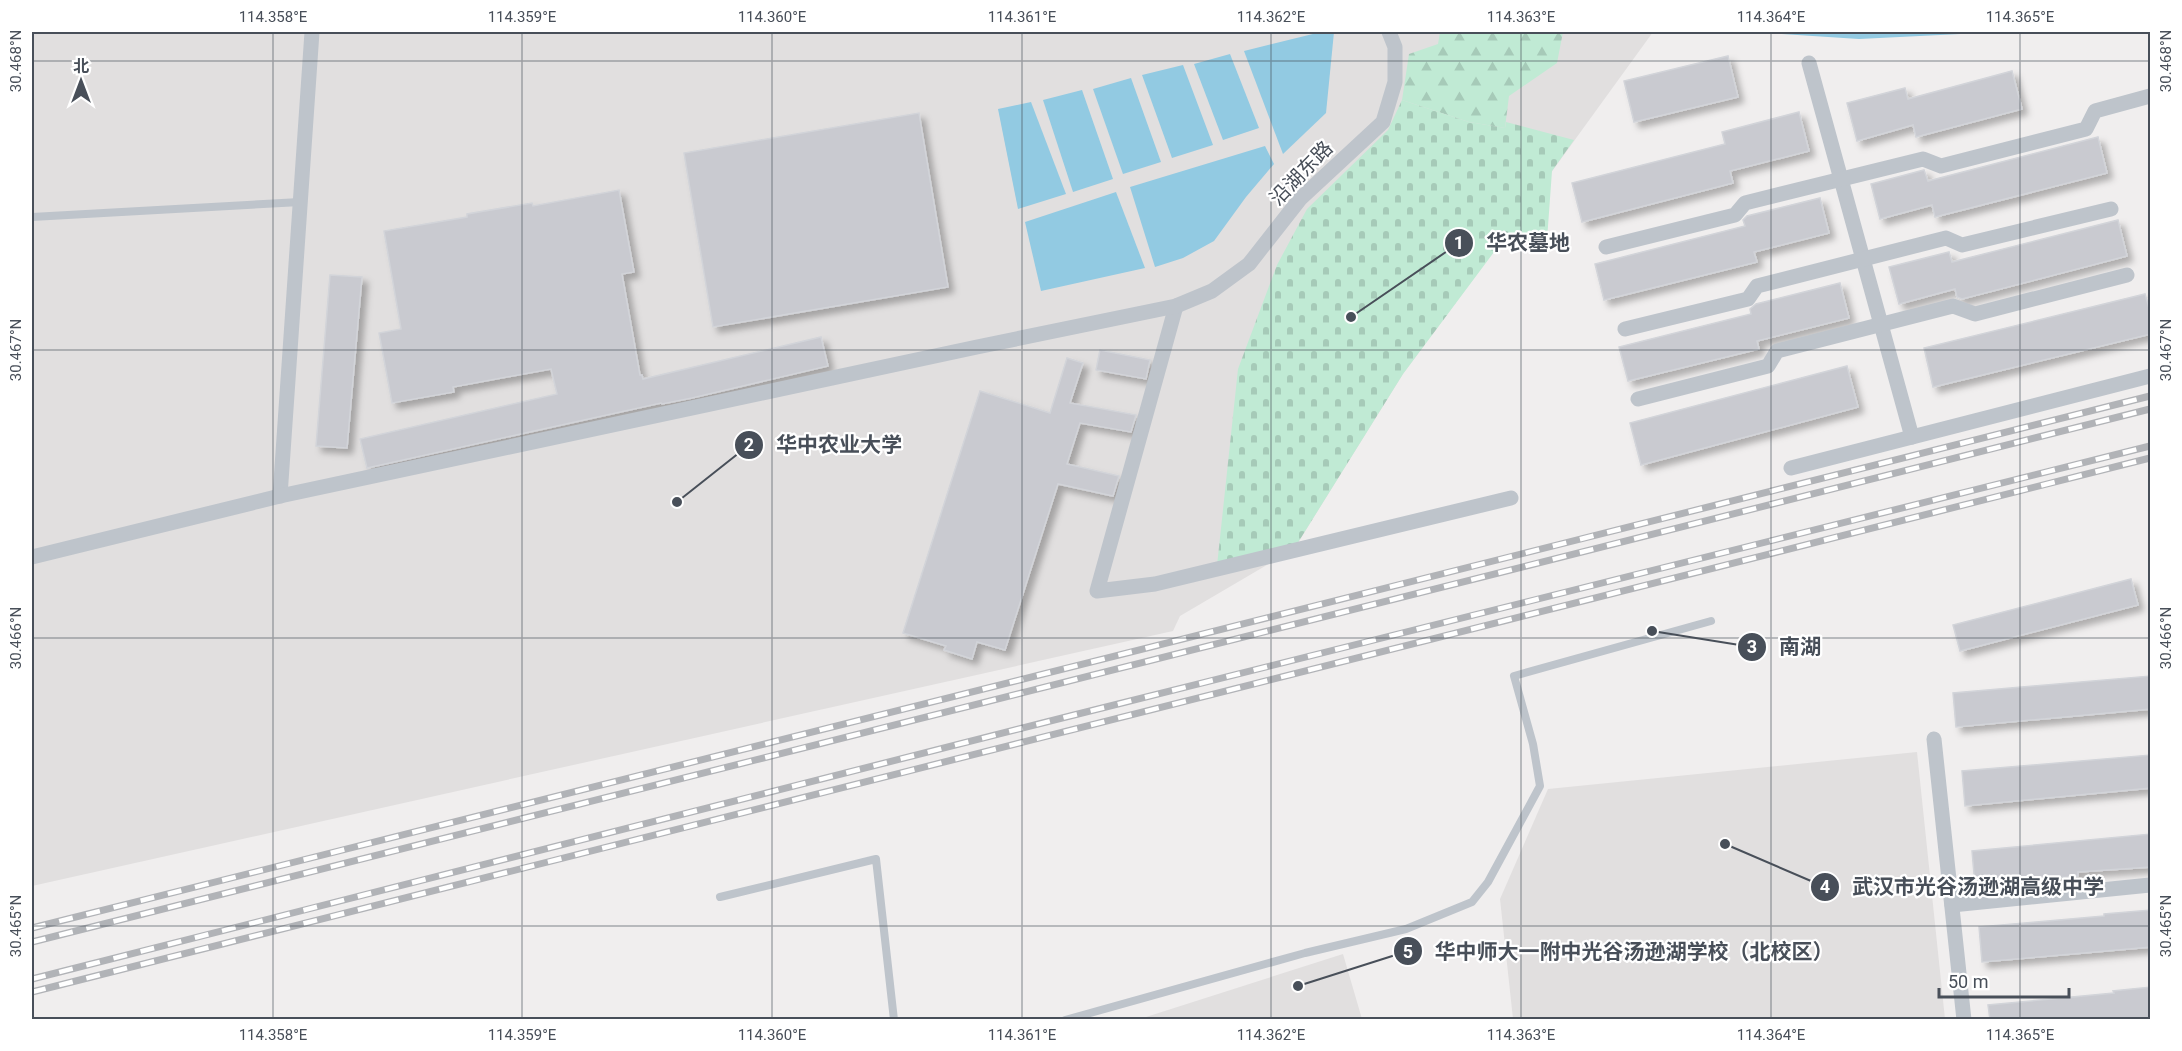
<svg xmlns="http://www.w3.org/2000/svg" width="2182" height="1051" font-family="Roboto,'Noto Sans SC',sans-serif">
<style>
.education{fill:#e1dfdf}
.forest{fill:url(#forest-firs)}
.cemetery{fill:url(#cemetery-stones)}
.water{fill:#92cae2}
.building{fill:#c9cad0;stroke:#d2d4d9;stroke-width:1.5;filter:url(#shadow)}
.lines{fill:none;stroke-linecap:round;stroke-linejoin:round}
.lane{stroke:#bec4cb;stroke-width:8}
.street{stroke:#bec4cb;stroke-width:15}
.rail-casing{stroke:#b1b3b7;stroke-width:7}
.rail{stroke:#fff;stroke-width:4.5;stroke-dasharray:14;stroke-linecap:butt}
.ticks{fill:none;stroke:#484f59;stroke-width:1.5;stroke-opacity:0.45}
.labels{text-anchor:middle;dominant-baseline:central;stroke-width:4.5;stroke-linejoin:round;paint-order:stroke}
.street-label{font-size:20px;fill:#484f59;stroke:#fff}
.leader{fill:none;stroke:#484f59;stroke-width:2}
.callout-dot{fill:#484f59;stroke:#fff;stroke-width:2}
.mark-label{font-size:18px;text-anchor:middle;font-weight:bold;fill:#fff}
.callout-label{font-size:21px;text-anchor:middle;font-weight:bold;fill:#484f59;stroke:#fff;stroke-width:4.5;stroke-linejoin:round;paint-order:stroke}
.neatline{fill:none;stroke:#484f59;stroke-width:2}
.ticks-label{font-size:15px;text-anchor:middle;fill:#484f59}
</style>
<defs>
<pattern id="forest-firs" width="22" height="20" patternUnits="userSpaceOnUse" patternTransform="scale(1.5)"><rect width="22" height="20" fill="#c0ead4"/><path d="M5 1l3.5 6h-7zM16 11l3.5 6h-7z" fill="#a6cab8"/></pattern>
<pattern id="cemetery-stones" width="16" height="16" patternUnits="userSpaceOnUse" patternTransform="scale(1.5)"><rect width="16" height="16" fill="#c0ead4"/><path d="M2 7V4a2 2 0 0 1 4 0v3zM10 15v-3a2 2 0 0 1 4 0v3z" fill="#a6cab8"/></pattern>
<filter id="shadow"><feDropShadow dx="5.5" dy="5.5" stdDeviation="3" flood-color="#0004"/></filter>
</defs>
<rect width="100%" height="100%" fill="#f0eeee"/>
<!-- education -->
<g class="education">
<polygon points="32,32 1653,32 1500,243 1403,374 1294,549 1180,616 1173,631 32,886"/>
<polygon points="1917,752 1945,1019 1513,1019 1500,899 1548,789"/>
<polygon points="1343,954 1362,1019 1137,1019 1146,1017"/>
</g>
<!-- forest -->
<polygon class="forest" points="1440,32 1563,32 1557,63 1509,96 1505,128 1469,122 1402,100 1409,54 1438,44"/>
<!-- cemetery -->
<polygon class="cemetery" points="1402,100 1469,122 1505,128 1506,122 1574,140 1552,171 1547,240 1500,244 1403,374 1294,549 1216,575 1238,369 1277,265 1307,209 1388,130"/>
<!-- water -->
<g class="water">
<polygon points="1321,32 1334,32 1326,113 1283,154 1244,51"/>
<polygon points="1752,32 2001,32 1859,39"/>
<polygon points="1230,54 1259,128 1223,140 1194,64"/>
<polygon points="1183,65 1213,145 1172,158 1142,75"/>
<polygon points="1131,78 1161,162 1123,174 1093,89"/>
<polygon points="1082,90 1113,179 1073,192 1043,100"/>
<polygon points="1031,102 1066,194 1018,209 998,109"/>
<polygon points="1265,146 1274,164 1246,197 1214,241 1183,258 1155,267 1130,187"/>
<polygon points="1116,192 1145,268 1041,291 1025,222"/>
</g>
<!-- building -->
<g class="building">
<polygon points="1728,56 1738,97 1634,122 1624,81"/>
<polygon points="2012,71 2022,109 1916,137 1913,125 1857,141 1847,103 1905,88 1908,99"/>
<polygon points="1799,112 1809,151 1730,171 1733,183 1582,222 1572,183 1725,144 1722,132"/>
<polygon points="919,113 948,287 713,327 684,153"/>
<polygon points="2098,137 2107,173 1935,217 1932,205 1880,219 1871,184 1924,170 1928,181"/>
<polygon points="619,190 634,272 622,274 640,375 642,375 643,379 821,337 828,366 692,398 662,404 661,403 367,468 360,439 557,394 551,369 453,387 454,392 392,403 379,333 401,329 384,231 467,217 467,214 532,203 533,206"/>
<polygon points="1820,198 1829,233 1754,252 1757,262 1604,300 1595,264 1745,226 1743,220 1747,216"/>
<polygon points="2118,220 2127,256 1962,299 1957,297 1955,289 1899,304 1889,267 1949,252 1952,262"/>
<polygon points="330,275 362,277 347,448 316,446"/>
<polygon points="1840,283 1849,318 1757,341 1759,349 1628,381 1619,347 1751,314 1750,309 1756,304"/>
<polygon points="2145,294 2151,315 2151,334 1933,387 1924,348"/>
<polygon points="1100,350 1150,360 1146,379 1096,370"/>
<polygon points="1067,358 1083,363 1070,403 1136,415 1131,432 1080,423 1067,464 1119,476 1113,496 1058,484 1005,650 977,642 972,659 944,650 946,646 903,633 980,391 1050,413"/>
<polygon points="1847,366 1858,407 1641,465 1630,423"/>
<polygon points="2131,579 2138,605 1960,651 1953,625"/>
<polygon points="2151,676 2151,709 1956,727 1953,693"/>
<polygon points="2151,755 2151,788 1965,806 1962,771"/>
<polygon points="2151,834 2151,867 2078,872 2078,876 1975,886 1972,851"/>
<polygon points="2151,910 2151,947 1982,962 1979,927 2104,916 2104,914"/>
<polygon points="2151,987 2151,1020 1990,1020 1988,1005 2114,993 2113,991"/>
</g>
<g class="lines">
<!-- lane -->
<g class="lane">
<polyline points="32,217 300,202"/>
<polyline points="720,897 876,859 894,1020"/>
<polyline points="1065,1020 1305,953 1406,929 1472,902 1488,882 1540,786 1533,744 1514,676 1711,621"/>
</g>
<!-- street -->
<g class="street">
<polyline points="1809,63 1912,437"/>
<polyline points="1606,247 1735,215 1745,203 1923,159 1941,166 2086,129 2095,111 2150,96"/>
<polyline points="1176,306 1097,591 1155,584 1511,498"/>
<polyline points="1625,329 1748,299 1757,286 1946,238 1962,245 2111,209"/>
<polyline points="1638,399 1768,366 1777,351 1953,306 1975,314 2127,275"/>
<polyline points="1791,468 2150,376"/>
<polyline points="280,496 312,32"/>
<polyline points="32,557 280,496 977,347 1176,306 1212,291 1249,264 1300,199 1383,122 1395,82 1395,47 1389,32"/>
<polyline points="1934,739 1964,1020"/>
<polyline points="1952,905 2150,885"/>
</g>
<defs>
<g id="rail">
<polyline points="32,928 2150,396"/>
<polyline points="32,942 2150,409"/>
<polyline points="32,979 1074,715 2150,446"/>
<polyline points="32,992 2150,458"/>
</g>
</defs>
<!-- rail casing -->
<use href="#rail" class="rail-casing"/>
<!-- rail -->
<use href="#rail" class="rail"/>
</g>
<!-- ticks -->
<path class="ticks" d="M 273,32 L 273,1020M 522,32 L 522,1020M 772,32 L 772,1020M 1022,32 L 1022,1020M 1271,32 L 1271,1020M 1521,32 L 1521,1020M 1771,32 L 1771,1020M 2020,32 L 2020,1020M 32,61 L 2150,61M 32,350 L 2150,350M 32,638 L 2150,638M 32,926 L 2150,926"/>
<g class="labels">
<!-- street labels -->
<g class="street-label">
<text transform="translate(1301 173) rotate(-46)">沿湖东路</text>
</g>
</g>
<!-- callouts -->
<path class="leader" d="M1351 317L1459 243M677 502L749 445M1652 631L1752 647M1725 844L1825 887M1298 986L1408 951"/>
<g class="callout-dot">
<circle cx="1351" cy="317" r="6"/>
<circle cx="677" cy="502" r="6"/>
<circle cx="1652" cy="631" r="6"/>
<circle cx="1725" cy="844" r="6"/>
<circle cx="1298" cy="986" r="6"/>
<circle cx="1459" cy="243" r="15"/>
<circle cx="749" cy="445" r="15"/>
<circle cx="1752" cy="647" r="15"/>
<circle cx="1825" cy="887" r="15"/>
<circle cx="1408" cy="951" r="15"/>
</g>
<g class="mark-label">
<text x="1459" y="249">1</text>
<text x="749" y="451">2</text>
<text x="1752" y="653">3</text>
<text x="1825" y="893">4</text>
<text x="1408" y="958">5</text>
</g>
<g class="callout-label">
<text x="1528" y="250">华农墓地</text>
<text x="839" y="452">华中农业大学</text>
<text x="1800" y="654">南湖</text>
<text x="1978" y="894">武汉市光谷汤逊湖高级中学</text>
<text x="1634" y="959">华中师大一附中光谷汤逊湖学校（北校区）</text>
</g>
<!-- border -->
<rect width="2182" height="1051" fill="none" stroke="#ffffff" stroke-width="66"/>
<!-- north arrow -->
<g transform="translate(81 81)" stroke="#ffffff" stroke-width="4.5" paint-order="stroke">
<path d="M0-4.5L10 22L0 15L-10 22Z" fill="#484f59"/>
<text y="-9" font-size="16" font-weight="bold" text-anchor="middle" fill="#484f59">北</text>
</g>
<!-- scale -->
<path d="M1939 988v9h130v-9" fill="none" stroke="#484f59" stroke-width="3"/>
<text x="1948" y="988" font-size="18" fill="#484f59" stroke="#ffffff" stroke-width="4.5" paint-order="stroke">50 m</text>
<rect x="33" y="33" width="2116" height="985" class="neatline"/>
<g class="ticks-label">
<text x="273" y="22">114.358°E</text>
<text x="522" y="22">114.359°E</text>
<text x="772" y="22">114.360°E</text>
<text x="1022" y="22">114.361°E</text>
<text x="1271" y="22">114.362°E</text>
<text x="1521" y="22">114.363°E</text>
<text x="1771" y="22">114.364°E</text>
<text x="2020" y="22">114.365°E</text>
<text transform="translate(16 61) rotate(-90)" y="5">30.468°N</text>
<text transform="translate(2166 61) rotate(-90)" y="5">30.468°N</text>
<text transform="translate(16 350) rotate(-90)" y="5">30.467°N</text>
<text transform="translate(2166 350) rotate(-90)" y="5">30.467°N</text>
<text transform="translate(16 638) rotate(-90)" y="5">30.466°N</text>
<text transform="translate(2166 638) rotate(-90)" y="5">30.466°N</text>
<text transform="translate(16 926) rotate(-90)" y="5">30.465°N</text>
<text transform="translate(2166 926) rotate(-90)" y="5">30.465°N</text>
<text x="273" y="1040">114.358°E</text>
<text x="522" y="1040">114.359°E</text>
<text x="772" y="1040">114.360°E</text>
<text x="1022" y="1040">114.361°E</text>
<text x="1271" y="1040">114.362°E</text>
<text x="1521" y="1040">114.363°E</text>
<text x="1771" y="1040">114.364°E</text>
<text x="2020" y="1040">114.365°E</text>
</g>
</svg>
